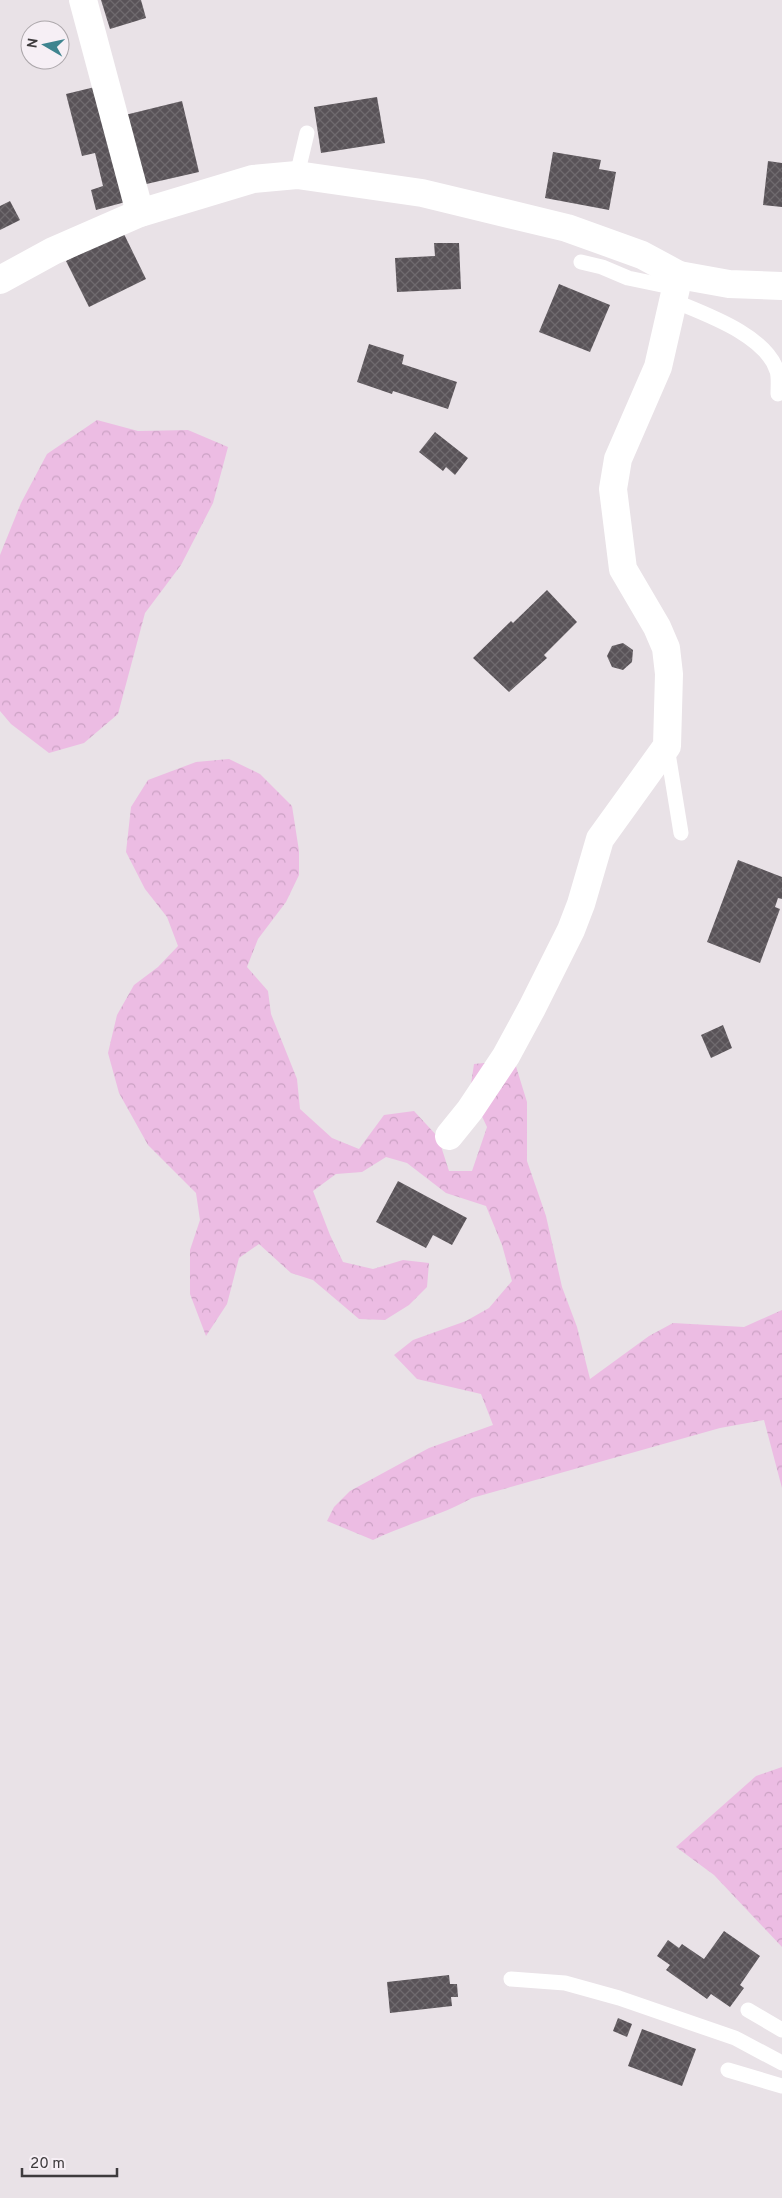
<svg xmlns="http://www.w3.org/2000/svg" width="782" height="2198" font-family="Overpass,sans-serif">
<style>
.forest{fill:url(#forest-crowns)}
.building{fill:url(#building-cross-hatch)}
.lines{fill:none;stroke-linecap:round;stroke-linejoin:round}
.lane{stroke:#fff;stroke-width:15}
.street{stroke:#fff;stroke-width:28}
</style>
<defs>
<pattern id="forest-crowns" width="20" height="18" patternUnits="userSpaceOnUse" patternTransform="scale(1.25)"><rect width="20" height="18" fill="#ecbce3"/><path d="M2 6a3 3 0 1 1 6 0M12 15a3 3 0 1 1 6 0" fill="none" stroke="#cba2c4"/></pattern>
<pattern id="building-cross-hatch" width="8" height="8" patternUnits="userSpaceOnUse" patternTransform="scale(1.25)"><rect width="8" height="8" fill="#595358"/><path d="M0 0l8 8M0 8l8-8" fill="none" stroke="#6f6a6e"/></pattern>
</defs>
<rect width="100%" height="100%" fill="#e9e2e7"/>
<!-- forest -->
<g class="forest">
<polygon points="97,420 138,431 188,430 228,447 213,503 181,565 145,613 118,714 84,743 49,753 11,724 0,711 0,555 21,503 47,454"/>
<path d="M 229,759 L 260,774 L 292,806 L 299,851 L 299,875 L 286,902 L 258,939 L 247,967 L 268,991 L 271,1014 L 297,1079 L 300,1109 L 332,1138 L 359,1149 L 384,1115 L 414,1111 L 438,1137 L 449,1171 L 472,1171 L 487,1127 L 470,1091 L 474,1064 L 514,1060 L 527,1102 L 527,1161 L 546,1216 L 562,1287 L 577,1327 L 590,1379 L 649,1336 L 673,1323 L 744,1327 L 782,1310 L 782,1488 L 764,1420 L 720,1428 L 472,1498 C 440,1516 406,1524 373,1540 L 327,1521 L 334,1507 L 350,1491 L 429,1448 L 493,1425 L 481,1394 L 417,1379 L 394,1355 L 413,1340 L 466,1321 L 489,1308 L 512,1281 L 502,1245 L 486,1206 L 446,1193 L 407,1163 L 386,1157 L 362,1172 L 336,1174 L 313,1191 L 330,1235 L 343,1262 L 373,1269 L 403,1260 L 429,1263 L 427,1287 L 409,1305 L 385,1320 L 359,1319 L 313,1280 L 291,1273 L 259,1244 L 239,1258 L 227,1304 L 206,1336 L 190,1294 L 190,1250 L 200,1220 L 196,1193 L 148,1145 L 119,1093 L 108,1053 L 117,1015 L 134,985 L 158,967 L 178,946 L 167,917 L 145,889 L 126,852 L 131,807 L 148,780 L 196,762 Z"/>
<polygon points="782,1767 782,1947 714,1875 676,1847 756,1776"/>
</g>
<!-- building -->
<g class="building">
<polygon points="101,0 141,0 146,18 110,29"/>
<polygon points="99,86 129,201 96,210 91,190 103,186 95,153 82,156 66,94"/>
<polygon points="377,97 385,143 321,153 314,107"/>
<polygon points="182,101 199,172 142,185 125,115"/>
<polygon points="553,152 601,160 599,169 616,172 609,210 545,198"/>
<polygon points="768,161 782,163 782,207 763,205"/>
<polygon points="10,201 20,220 0,230 0,206"/>
<polygon points="123,232 146,279 89,307 66,261"/>
<polygon points="434,243 459,243 461,289 397,292 395,258 435,256"/>
<polygon points="559,284 610,305 590,352 539,332"/>
<polygon points="369,344 404,355 402,364 457,382 448,409 393,391 392,394 357,382"/>
<polygon points="435,432 468,458 455,475 446,467 443,471 419,452"/>
<polygon points="547,590 577,622 544,655 547,658 509,692 473,658 511,621 513,623"/>
<polygon points="623,643 633,650 632,662 623,670 612,667 607,656 612,646"/>
<polygon points="738,860 782,877 782,899 778,898 775,907 780,909 760,963 707,942"/>
<polygon points="723,1025 732,1048 711,1058 701,1035"/>
<polygon points="398,1181 467,1218 452,1245 433,1235 426,1248 376,1222"/>
<polygon points="724,1931 760,1956 740,1985 744,1988 730,2007 711,1994 707,1999 666,1970 670,1965 657,1956 668,1940 679,1948 682,1944 704,1959"/>
<polygon points="449,1975 450,1984 457,1984 458,1997 451,1997 452,2006 390,2013 387,1982"/>
<polygon points="618,2018 632,2024 627,2037 613,2031"/>
<polygon points="642,2029 696,2049 682,2086 628,2066"/>
</g>
<g class="lines">
<!-- lane -->
<g class="lane">
<polyline points="297,175 307,133"/>
<polyline points="581,262 602,267 628,278 676,288"/>
<path d="M 674,301 C 705,314 766,335 777,371 C 779,377 778,387 778,394"/>
<polyline points="667,747 681,833"/>
<polyline points="511,1979 565,1983 619,1998 735,2038 782,2063"/>
<polyline points="748,2010 782,2030"/>
<polyline points="728,2070 782,2086"/>
</g>
<!-- street -->
<g class="street">
<polyline points="83,0 140,213"/>
<polyline points="0,280 53,251 140,213 253,179 297,175 422,193 567,228 642,255 679,275 729,284 782,286"/>
<polyline points="449,1136 470,1110 506,1056 532,1008 571,930 581,904 600,839 667,746 669,674 666,648 657,627 623,569 613,489 618,459 658,367 679,275"/>
</g>
</g>
<!-- north arrow -->
<g transform="translate(45 45) rotate(279)"><circle r="24" fill="#f6eff5" stroke="#aca7ab"/>
<path d="M0-4L9 19L0 12L-9 19Z" fill="#3e848f"/>
<text y="-8" font-size="14" font-weight="bold" text-anchor="middle" fill="#3e3b3d">N</text>
</g>
<!-- scale -->
<path d="M22 2168v8h95v-8" fill="none" stroke="#3e3b3d" stroke-width="2.5"/>
<text x="30" y="2168" font-size="15" fill="#3e3b3d" stroke="#f6eff5" stroke-width="4" paint-order="stroke">20 m</text>
</svg>
